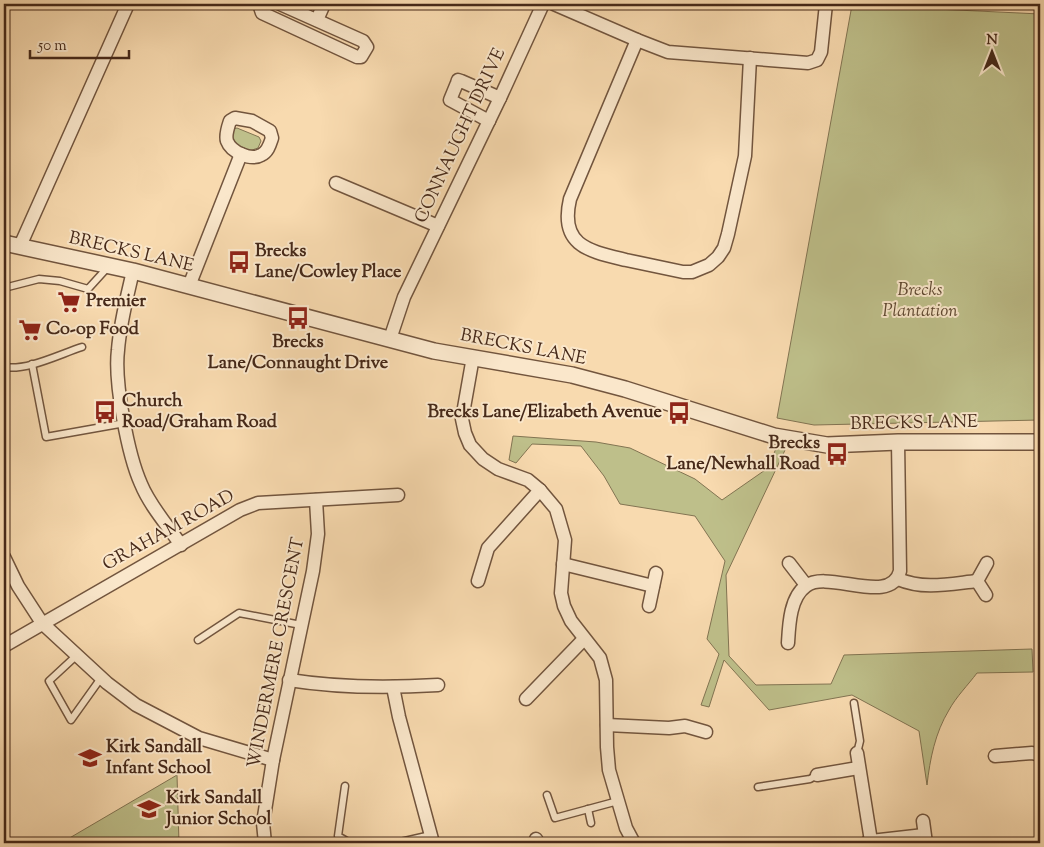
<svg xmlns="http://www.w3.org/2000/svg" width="1044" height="847" font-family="'Sorts Mill Goudy',serif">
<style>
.green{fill:#bebf8a;stroke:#827452}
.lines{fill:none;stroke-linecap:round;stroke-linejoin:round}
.service-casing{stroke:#72553e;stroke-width:9}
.minor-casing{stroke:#72553e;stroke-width:15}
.tertiary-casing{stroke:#72553e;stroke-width:18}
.service{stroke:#fae7cb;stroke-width:6}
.minor{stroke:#fae7cb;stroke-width:12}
.tertiary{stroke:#fae7cb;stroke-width:15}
.labels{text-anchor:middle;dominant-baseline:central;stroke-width:4;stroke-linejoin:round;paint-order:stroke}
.street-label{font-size:18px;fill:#462919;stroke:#fae7cb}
.poi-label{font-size:18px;font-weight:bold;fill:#462919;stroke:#fae7cb;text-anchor:start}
.park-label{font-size:18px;font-style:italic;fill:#5e4730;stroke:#fae7cb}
</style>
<rect width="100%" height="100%" fill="#f8daaf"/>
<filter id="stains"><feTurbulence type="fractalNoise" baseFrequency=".004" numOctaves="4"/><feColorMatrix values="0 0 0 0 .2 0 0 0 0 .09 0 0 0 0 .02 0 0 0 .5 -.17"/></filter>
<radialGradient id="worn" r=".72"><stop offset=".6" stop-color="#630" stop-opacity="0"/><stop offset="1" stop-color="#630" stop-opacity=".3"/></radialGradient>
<!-- green -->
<g class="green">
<polygon points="852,5 1040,14 1040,420 814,425 777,418"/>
<polygon points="237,128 259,137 261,141 258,148 249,151 231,142 233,129"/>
<path d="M 513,436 L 596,442 L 630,448 L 695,479 L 722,500 L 768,468 L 777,446 L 786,448 L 726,575 L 729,656 L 756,685 L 831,684 L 844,655 L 1032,649 L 1033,672 L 977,673 C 968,685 956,697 949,710 C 935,733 930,759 927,785 L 919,731 L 852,695 L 769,710 L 724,660 L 709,707 L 701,705 L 719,654 L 707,639 L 725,561 L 695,516 L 620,504 L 604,476 L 581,446 L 532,444 L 516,463 L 509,460 Z"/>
<polygon points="177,775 179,843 61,843"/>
</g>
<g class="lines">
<defs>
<g id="service">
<polyline points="4,288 39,279 60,281 88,289 108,267"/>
<polyline points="32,364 46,437 125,423"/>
<path d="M 4,367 C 27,371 60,354 82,347"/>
<polyline points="198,640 239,613 301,625"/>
<polyline points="76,656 49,681 71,720 101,678"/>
<polyline points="854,703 860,741 857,753"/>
<polyline points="345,786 338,836 350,843"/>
<polyline points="758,787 810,779 817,775"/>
<polyline points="547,795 555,818 618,801"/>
<polyline points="588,809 591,823"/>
<polyline points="396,843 431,835"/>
</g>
<g id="minor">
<polyline points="262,4 260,7 262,13 357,57 361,57 367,47 363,41 280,4"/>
<polyline points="554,4 637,40 668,52 808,63 817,60 821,52 826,4"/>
<polyline points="317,20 324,4"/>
<path d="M 637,40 L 570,199 C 559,246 589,251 626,260 C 645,264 664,268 683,272 L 692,272 L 709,265 L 718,257 L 724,248 L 728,234 L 745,156 L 750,58"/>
<path d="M 235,118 L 252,121 L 270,131 L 272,138 C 270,144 268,152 261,155 C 251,161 231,152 227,141 C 225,135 228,127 230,121 Z"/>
<polyline points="489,121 450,100 457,83 458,80 461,81 500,98"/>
<polyline points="336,183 438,226"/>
<polyline points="20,246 128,4"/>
<path d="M 133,271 C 127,297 120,323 118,350 C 114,382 128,455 141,484 C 150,506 168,526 181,545"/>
<polyline points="189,286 241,154"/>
<polyline points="390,339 404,297 500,98 543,4"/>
<polyline points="473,357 462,419 465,433 470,445 483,459 498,469 528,480 540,490 556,509 565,540 561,593 564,606 571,621 600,658 606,680 607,747 609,770 626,828 634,843"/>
<polyline points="4,557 18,586 42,623 107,683 136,705 199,738 273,760"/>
<polyline points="789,563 806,585"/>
<polyline points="563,564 653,586"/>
<path d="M 898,579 C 924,590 949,584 977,581"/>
<polyline points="478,581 488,548 540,490"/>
<polyline points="986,595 977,581 987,563"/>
<polyline points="649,606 656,573"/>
<path d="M 788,643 C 789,625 790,597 806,586 C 828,569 891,607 900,571 L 898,442"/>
<polyline points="4,646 240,510 258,503 398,495"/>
<path d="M 289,680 C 339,688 388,688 438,685"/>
<polyline points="393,687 399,717 433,843"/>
<polyline points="526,699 584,639"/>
<polyline points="607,725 669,728 685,726 706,732"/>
<polyline points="857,753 871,841"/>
<polyline points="995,756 1032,753 1040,755"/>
<polyline points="817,775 858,768"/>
<polyline points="923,821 926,843"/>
<polyline points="536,839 538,843"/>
<polyline points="265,843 263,823 273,760 313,571 318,534 316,500"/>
<polyline points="866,843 871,841 924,835"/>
</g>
<polyline id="tertiary" points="4,243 133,271 434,351 572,375 625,389 774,436 827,445 898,442 1040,442"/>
</defs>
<!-- service casing -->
<use href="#service" class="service-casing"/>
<!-- minor casing -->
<use href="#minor" class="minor-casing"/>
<!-- tertiary casing -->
<use href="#tertiary" class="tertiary-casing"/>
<!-- service -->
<use href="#service" class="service"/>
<!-- minor -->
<use href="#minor" class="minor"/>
<!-- tertiary -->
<use href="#tertiary" class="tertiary"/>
</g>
<!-- icons -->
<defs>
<symbol id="bus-bare" viewBox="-9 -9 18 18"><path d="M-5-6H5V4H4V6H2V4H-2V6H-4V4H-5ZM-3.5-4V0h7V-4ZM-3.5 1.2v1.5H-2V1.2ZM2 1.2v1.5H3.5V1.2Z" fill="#8f2418" stroke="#fae7cb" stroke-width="2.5" paint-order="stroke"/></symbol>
<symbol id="supermarket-bare" viewBox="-9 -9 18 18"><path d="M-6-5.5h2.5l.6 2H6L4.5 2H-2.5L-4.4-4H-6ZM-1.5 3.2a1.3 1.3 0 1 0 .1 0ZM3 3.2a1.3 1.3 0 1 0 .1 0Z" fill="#8f2418" stroke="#fae7cb" stroke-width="2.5" paint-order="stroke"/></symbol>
<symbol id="school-bare" viewBox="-9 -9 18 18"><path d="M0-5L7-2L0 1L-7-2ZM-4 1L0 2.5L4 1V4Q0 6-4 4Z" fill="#8f2418" stroke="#fae7cb" stroke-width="2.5" paint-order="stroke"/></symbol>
</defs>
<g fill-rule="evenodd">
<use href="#bus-bare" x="223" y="246" width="32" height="32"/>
<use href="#supermarket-bare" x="53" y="286" width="32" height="32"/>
<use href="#bus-bare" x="282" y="302" width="32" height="32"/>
<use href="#supermarket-bare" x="14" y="314" width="32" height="32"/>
<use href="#bus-bare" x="89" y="396" width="32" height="32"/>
<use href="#bus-bare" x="663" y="397" width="32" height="32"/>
<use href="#bus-bare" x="821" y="438" width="32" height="32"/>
<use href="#school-bare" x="74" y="742" width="32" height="32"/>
<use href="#school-bare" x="133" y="793" width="32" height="32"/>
</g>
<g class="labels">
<!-- street labels -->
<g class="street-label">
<text transform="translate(461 136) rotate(-65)">CONNAUGHT DRIVE</text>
<text transform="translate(131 253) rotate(13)">BRECKS LANE</text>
<text transform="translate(523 348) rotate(11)">BRECKS LANE</text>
<text transform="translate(914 424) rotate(-1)">BRECKS LANE</text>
<text transform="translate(169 531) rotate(-29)">GRAHAM ROAD</text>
<text transform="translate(277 653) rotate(-79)">WINDERMERE CRESCENT</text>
</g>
<!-- poi labels -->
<g class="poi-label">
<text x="255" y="252">Brecks<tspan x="255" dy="21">Lane/Cowley Place</tspan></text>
<text x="86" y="302">Premier</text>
<text x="46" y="330">Co-op Food</text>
<text x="298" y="343" text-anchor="middle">Brecks<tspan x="298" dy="21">Lane/Connaught Drive</tspan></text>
<text x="122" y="402">Church<tspan x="122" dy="21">Road/Graham Road</tspan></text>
<text x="662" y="413" text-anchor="end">Brecks Lane/Elizabeth Avenue</text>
<text x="820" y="444" text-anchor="end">Brecks<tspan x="820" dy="21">Lane/Newhall Road</tspan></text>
<text x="106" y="748">Kirk Sandall<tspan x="106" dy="21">Infant School</tspan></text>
<text x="166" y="799">Kirk Sandall<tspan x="166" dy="21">Junior School</tspan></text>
</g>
<!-- park labels -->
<g class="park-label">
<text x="920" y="291">Brecks<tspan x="920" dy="21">Plantation</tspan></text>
</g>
</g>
<!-- margin -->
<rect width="1044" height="847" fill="none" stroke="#f8daaf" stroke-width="20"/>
<rect x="5" y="5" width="1034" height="837" fill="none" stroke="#462919" stroke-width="2.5"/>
<rect x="10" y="10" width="1024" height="827" fill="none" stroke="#462919"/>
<!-- north arrow -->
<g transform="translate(992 52)" stroke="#fae7cb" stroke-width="4" paint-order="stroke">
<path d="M0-4L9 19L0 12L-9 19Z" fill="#462919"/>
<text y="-8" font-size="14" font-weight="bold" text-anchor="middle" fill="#462919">N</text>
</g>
<!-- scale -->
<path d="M30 50v8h99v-8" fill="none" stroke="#462919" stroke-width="2.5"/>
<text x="38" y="50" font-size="15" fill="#462919" stroke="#fae7cb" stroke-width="4" paint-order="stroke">50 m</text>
<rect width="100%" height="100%" filter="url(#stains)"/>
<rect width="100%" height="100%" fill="url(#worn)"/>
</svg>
